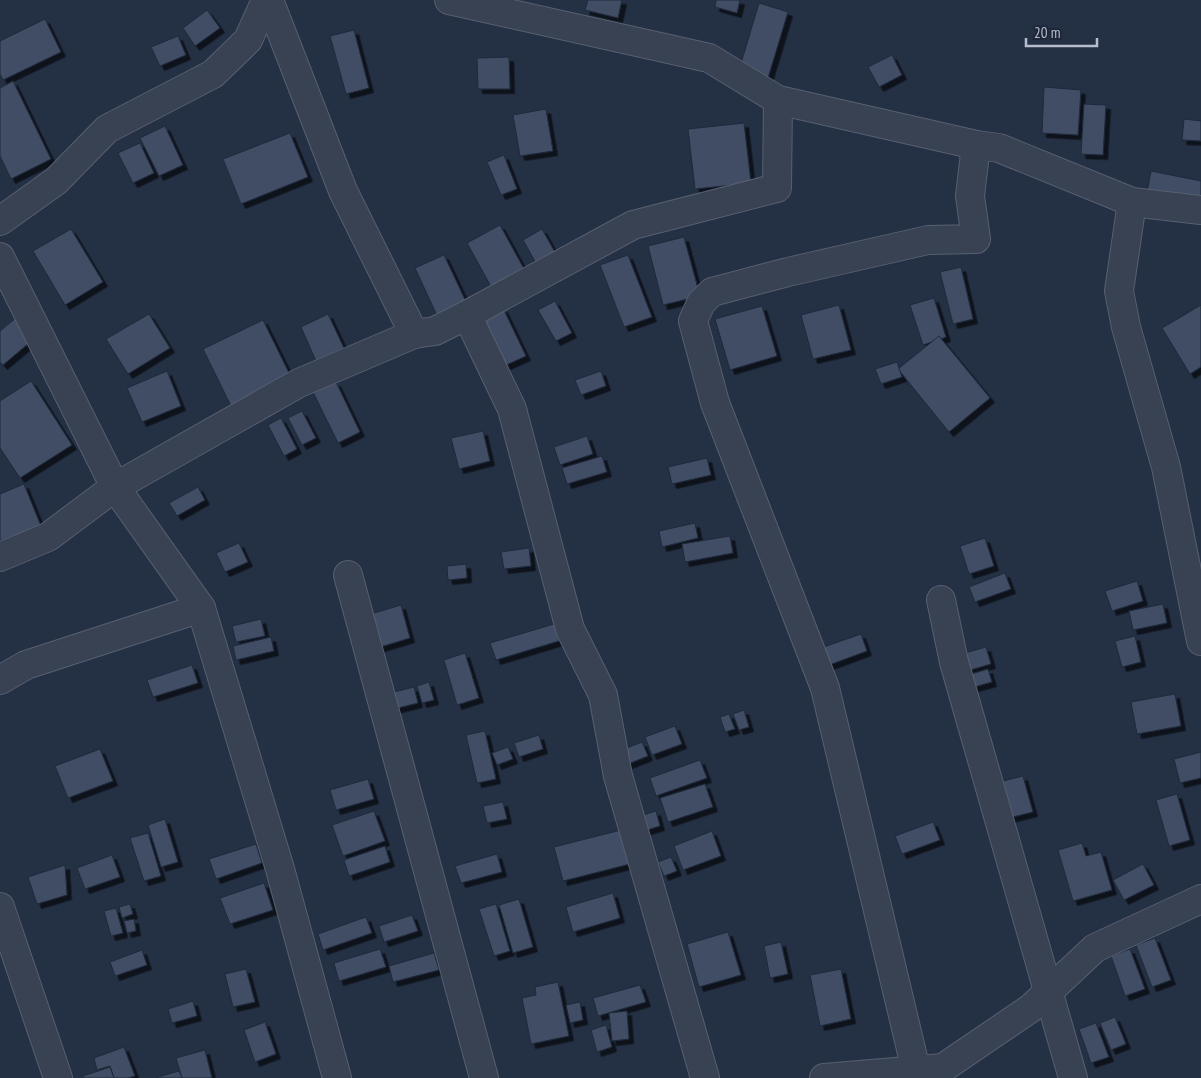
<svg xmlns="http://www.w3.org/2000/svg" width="1201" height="1078" font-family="'PT Sans Narrow',sans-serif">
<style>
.building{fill:#404d65;stroke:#1f293b;filter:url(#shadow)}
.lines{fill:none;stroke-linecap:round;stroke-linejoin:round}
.minor-casing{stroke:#576071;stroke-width:30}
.minor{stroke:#384253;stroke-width:28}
</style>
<defs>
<filter id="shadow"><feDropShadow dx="4.5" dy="4.5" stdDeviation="0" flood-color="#0009"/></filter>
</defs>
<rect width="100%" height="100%" fill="#243044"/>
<!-- building -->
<g class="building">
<polygon points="588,0 622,0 618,18 585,10"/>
<polygon points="716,0 740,0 737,13 715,7"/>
<polygon points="759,3 788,12 768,78 739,70"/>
<polygon points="207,10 220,28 195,46 183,28"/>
<polygon points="45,19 61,52 3,80 0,74 0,41"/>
<polygon points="354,30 369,88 346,94 330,36"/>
<polygon points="178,36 186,55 160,66 151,47"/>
<polygon points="892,55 902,75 879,87 868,67"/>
<polygon points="509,57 510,89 478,89 477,58"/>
<polygon points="13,81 51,159 11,179 0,156 0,88"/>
<polygon points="1044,87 1081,90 1078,135 1042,133"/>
<polygon points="1084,104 1106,105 1103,155 1081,154"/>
<polygon points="546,109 553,151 520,156 513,115"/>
<polygon points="1184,119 1201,121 1201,141 1182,140"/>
<polygon points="744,123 751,183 695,189 688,129"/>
<polygon points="165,126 183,165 159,176 140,138"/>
<polygon points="290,133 308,177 241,204 223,159"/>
<polygon points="140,143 154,173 133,183 118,153"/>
<polygon points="504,155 517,189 501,195 487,162"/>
<polygon points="1151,171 1201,181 1201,202 1147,192"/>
<polygon points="500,225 528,276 495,294 467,243"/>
<polygon points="71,229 103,282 65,305 33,251"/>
<polygon points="542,229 556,254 537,265 523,240"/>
<polygon points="684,237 700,296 663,305 648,246"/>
<polygon points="444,255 469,308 440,322 415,268"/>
<polygon points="628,255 652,317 624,327 600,265"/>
<polygon points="961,267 973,319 953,324 940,272"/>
<polygon points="934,298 946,337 923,345 910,305"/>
<polygon points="555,301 572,333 556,341 538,310"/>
<polygon points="839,305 851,350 813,359 801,315"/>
<polygon points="1201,305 1201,367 1190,374 1162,328"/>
<polygon points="762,306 777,356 730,370 715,319"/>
<polygon points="503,308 526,356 504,366 481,319"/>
<polygon points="149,314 170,348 128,374 106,339"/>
<polygon points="328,314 344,348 316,361 301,327"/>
<polygon points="17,317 35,338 3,365 0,362 0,331"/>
<polygon points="263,320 292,379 232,408 203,349"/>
<polygon points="939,336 990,398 949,432 898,369"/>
<polygon points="897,362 902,377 881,384 875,369"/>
<polygon points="167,371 181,406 142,422 127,388"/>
<polygon points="601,371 606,386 581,395 575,380"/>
<polygon points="31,381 72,445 20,478 0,448 0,401"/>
<polygon points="336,382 360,432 338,443 313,392"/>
<polygon points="302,411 316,438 302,445 288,418"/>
<polygon points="281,418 297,449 284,456 268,425"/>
<polygon points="483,431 490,461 459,469 451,438"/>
<polygon points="587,436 593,454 560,465 554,447"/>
<polygon points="602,456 607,472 567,484 562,468"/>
<polygon points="707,458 711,475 672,484 668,467"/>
<polygon points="24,484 41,526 0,541 0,494"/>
<polygon points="198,487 205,500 177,516 169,503"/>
<polygon points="695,523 698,538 662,547 659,531"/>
<polygon points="730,536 733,553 685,562 682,544"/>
<polygon points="985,538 994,566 969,574 960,546"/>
<polygon points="239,543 248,562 225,572 216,553"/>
<polygon points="529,548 531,566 504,569 501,552"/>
<polygon points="466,564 467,578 448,580 447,566"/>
<polygon points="1005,573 1011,589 975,602 969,587"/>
<polygon points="1137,581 1143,601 1112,611 1105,591"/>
<polygon points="1163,604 1167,623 1133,630 1129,611"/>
<polygon points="401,605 410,638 374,649 364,616"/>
<polygon points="261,619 265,636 236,642 232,626"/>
<polygon points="554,624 559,641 496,660 490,643"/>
<polygon points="861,634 867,651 821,668 815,650"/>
<polygon points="1135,636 1141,662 1122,667 1115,641"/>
<polygon points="271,637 274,651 236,660 233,646"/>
<polygon points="986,647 991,664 960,673 954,656"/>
<polygon points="465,653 479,698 457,705 444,660"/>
<polygon points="192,665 198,683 153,697 147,680"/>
<polygon points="988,669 992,682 964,690 961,677"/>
<polygon points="429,682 434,700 422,703 417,686"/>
<polygon points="414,687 418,703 394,709 390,693"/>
<polygon points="1175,694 1181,726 1137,734 1131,702"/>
<polygon points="744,710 749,727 739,730 733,714"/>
<polygon points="729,714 735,729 725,732 720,717"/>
<polygon points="675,726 682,744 652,755 645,737"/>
<polygon points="485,731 496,779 477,783 466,735"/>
<polygon points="539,735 543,749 519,757 514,743"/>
<polygon points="642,742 648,756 623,766 617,752"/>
<polygon points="508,747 513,759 497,765 492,753"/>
<polygon points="100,749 113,781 68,798 55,766"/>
<polygon points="1201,752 1201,778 1180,783 1174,759"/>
<polygon points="700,760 707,778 656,796 650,778"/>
<polygon points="1023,776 1033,812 1001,820 991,784"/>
<polygon points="368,779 374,799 336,810 330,790"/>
<polygon points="705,784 713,807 668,822 660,798"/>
<polygon points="1177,794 1190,840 1169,846 1156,800"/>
<polygon points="503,802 507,819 487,823 483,806"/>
<polygon points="374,811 385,841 343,856 332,825"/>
<polygon points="656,811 660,826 644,831 640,816"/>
<polygon points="165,819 178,862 161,867 148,825"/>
<polygon points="933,822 940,840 902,854 895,836"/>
<polygon points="621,830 630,864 563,881 554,847"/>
<polygon points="712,831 721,856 683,870 674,846"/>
<polygon points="148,833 161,876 144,881 130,838"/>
<polygon points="1082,843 1086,856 1101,852 1112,890 1073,901 1058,850"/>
<polygon points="256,844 262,863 216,879 209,859"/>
<polygon points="385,846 390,862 349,876 344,860"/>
<polygon points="497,854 502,872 461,883 455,866"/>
<polygon points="112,855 120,877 85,889 77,868"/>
<polygon points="671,857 677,871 664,876 658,862"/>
<polygon points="1143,864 1154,885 1124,900 1113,880"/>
<polygon points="65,865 67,895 37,904 28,877"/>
<polygon points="264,883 273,910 230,924 220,898"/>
<polygon points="613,893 620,918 573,932 566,907"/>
<polygon points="519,899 533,947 513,953 499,905"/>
<polygon points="130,904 133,914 122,918 119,907"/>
<polygon points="496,904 510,951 494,956 479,909"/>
<polygon points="116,908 123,933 111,936 104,911"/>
<polygon points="412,915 418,931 384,942 379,926"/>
<polygon points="366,917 372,933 323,950 318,934"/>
<polygon points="134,919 136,931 127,933 124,921"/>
<polygon points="728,932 741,975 699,987 687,944"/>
<polygon points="1155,938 1171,980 1152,987 1136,945"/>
<polygon points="781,942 788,974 770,978 764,946"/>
<polygon points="380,949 386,967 339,981 334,963"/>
<polygon points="1130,949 1145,989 1125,996 1111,956"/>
<polygon points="142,950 147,965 115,976 110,962"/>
<polygon points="434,953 439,970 393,982 389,966"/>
<polygon points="246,969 255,1002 233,1007 225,974"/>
<polygon points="841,969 851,1019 820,1026 810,975"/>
<polygon points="558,982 569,1036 531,1044 522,998 536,995 535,987"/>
<polygon points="640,985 646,1002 598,1016 593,998"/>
<polygon points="193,1001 197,1016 172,1023 168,1009"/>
<polygon points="580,1002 583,1020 570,1023 566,1005"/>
<polygon points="627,1011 629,1039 612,1041 609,1013"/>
<polygon points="1115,1017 1126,1044 1111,1050 1100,1023"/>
<polygon points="265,1022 276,1054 255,1062 244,1030"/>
<polygon points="1096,1023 1109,1057 1091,1063 1079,1029"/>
<polygon points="606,1025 612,1047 597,1052 591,1030"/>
<polygon points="124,1047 135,1076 128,1078 114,1078 110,1066 97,1070 94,1058"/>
<polygon points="205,1050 212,1078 182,1078 176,1058"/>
<polygon points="110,1067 114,1078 83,1078 83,1076"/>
<polygon points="179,1071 182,1078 158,1078 158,1077"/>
</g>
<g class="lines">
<defs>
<g id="minor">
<polyline points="449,0 709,58 778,100 976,145 999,148 1132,202 1201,210"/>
<polyline points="1132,202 1119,291 1126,327 1166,467 1201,641"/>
<polyline points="0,221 56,181 107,129 213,74 248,40 266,0"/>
<polyline points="0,257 115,487 201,608 280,869 337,1078"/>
<polyline points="467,315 512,409 570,629 603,695 618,776 705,1078"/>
<polyline points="414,334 435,331 467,315 633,225 777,188 778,100"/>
<polyline points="0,557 48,537 115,487 299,383 414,334 343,191 269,0"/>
<polyline points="348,575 484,1078"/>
<polyline points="941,600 954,662 1073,1078"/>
<polyline points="0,680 26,665 201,608"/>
<polyline points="0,907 58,1078"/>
<polyline points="916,1070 825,688 715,403 693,321 701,303 712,292 788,272 928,240 976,239 970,196 976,145"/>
<polyline points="824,1078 943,1068 1031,1008 1095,948 1201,899"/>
</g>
</defs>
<!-- minor casing -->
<use href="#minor" class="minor-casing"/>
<!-- minor -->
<use href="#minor" class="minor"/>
</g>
<!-- scale -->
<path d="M1026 38v8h71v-8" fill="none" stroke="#b6becd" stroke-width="2.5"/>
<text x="1034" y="38" font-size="15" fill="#b6becd" stroke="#1d2739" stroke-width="4" paint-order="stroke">20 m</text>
</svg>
